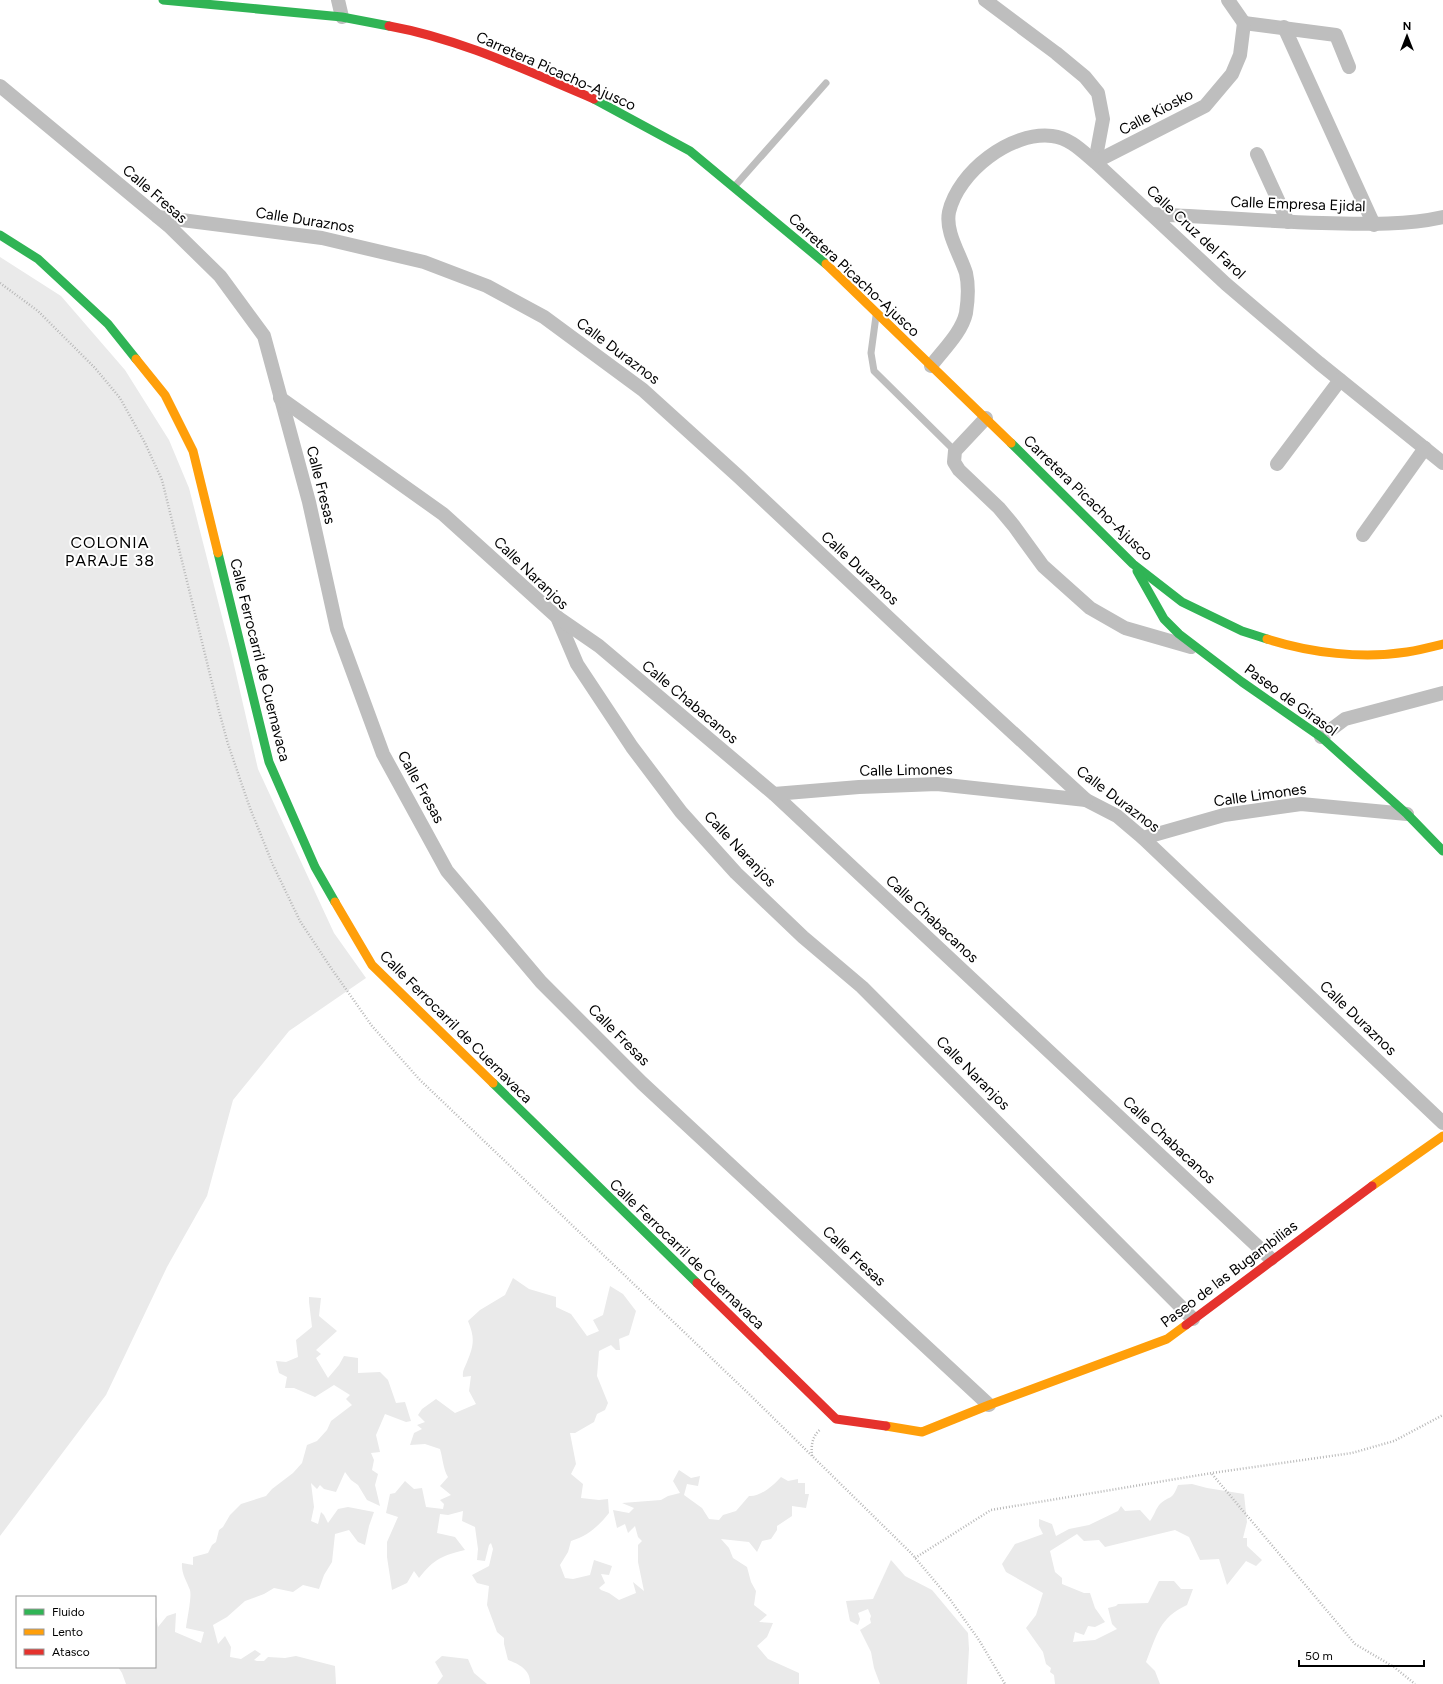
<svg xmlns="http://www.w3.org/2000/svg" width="1443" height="1684" font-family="Figtree,sans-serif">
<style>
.green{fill:#eaeaea}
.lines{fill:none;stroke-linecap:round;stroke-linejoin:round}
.path{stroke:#b8b8b8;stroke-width:2.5;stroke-dasharray:1 2;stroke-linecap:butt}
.lane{stroke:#bebebe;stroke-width:7}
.street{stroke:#bebebe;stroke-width:14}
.fast{stroke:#30b455;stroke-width:9}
.slow{stroke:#ff9f0a;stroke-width:9}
.jam{stroke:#e5322d;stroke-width:9}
.labels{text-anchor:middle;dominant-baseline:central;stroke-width:4;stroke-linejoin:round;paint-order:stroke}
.street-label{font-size:15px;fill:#000;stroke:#fff}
.neighbourhood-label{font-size:16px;letter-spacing:1px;fill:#000;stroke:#fff}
</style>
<rect width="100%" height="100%" fill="#fff"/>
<!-- green -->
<g class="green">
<polygon points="0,257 61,296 125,370 169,440 189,488 231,652 258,769 334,933 366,978 289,1031 233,1100 207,1196 167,1267 106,1395 0,1536"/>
<path d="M 513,1278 L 529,1289 L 556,1297 L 556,1307 L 571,1314 L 587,1336 L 599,1331 L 593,1320 L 603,1315 L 610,1286 L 623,1294 L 636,1311 L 629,1335 L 619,1339 L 620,1350 L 616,1350 L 611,1345 L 599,1351 L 597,1376 L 608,1403 L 605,1410 L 597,1414 L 594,1422 L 575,1433 L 570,1433 L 576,1464 L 571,1474 L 583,1484 L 581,1498 L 599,1500 L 608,1499 L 609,1513 C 598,1527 587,1536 571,1541 L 568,1552 L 560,1565 L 565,1578 L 573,1579 L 590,1575 L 594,1560 L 612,1566 L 609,1575 L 601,1574 L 605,1583 L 599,1588 L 601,1590 L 609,1593 L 619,1600 L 636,1593 L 633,1582 L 644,1591 L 638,1562 L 638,1545 L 642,1541 L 638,1537 L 635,1526 L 628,1533 L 625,1524 L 617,1528 L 613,1510 L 629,1513 L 634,1508 L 622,1503 L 661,1500 L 668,1496 L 680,1493 L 673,1481 L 679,1470 L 691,1478 L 700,1476 L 698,1486 L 687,1484 L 684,1495 L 702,1508 L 709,1519 L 719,1520 L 723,1515 L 736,1511 L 749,1496 C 760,1497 773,1486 781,1477 L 788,1481 L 798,1479 L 798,1483 L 805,1483 L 805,1494 L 809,1494 L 806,1508 L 792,1506 L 792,1516 L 777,1526 L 777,1530 L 771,1539 L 762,1541 L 757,1552 L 749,1542 L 721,1539 L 729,1548 L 733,1558 L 747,1567 L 751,1582 L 756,1591 L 754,1605 L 767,1615 L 759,1622 L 773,1623 L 767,1637 L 757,1646 L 768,1659 L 799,1673 L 799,1684 L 530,1684 C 531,1670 519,1664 508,1660 L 504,1644 L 504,1638 L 497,1632 L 487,1605 L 489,1586 L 477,1583 L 472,1575 L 489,1566 L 493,1549 L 491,1543 L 489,1545 L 485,1561 L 477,1560 L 478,1549 L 475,1527 L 462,1521 L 463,1511 L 448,1515 L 440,1514 L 437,1533 L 455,1537 L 465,1550 C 442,1556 435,1558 419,1578 L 414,1571 L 407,1583 L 392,1590 L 387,1557 L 387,1542 L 398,1517 L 386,1513 L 390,1494 L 395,1493 L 405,1481 L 414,1489 L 422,1488 L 426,1507 L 443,1509 L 444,1504 L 440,1500 L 451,1495 L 440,1486 L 448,1477 C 443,1469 443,1459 440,1449 L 425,1444 L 410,1445 L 414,1433 L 422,1429 L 417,1425 L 425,1422 L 418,1415 L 422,1409 L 436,1399 L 455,1413 L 476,1404 L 469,1391 L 471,1376 L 463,1377 C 462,1371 465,1367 467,1362 C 474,1345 475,1338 468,1321 L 480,1310 L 505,1295 Z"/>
<path d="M 309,1297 L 321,1298 L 319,1316 L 337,1331 L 316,1350 L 321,1354 L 316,1358 L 328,1378 L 339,1365 L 344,1356 L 358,1358 L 358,1373 L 380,1372 L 388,1380 L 396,1403 L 405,1402 L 411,1421 L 406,1422 L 385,1414 L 376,1435 L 380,1452 L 371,1453 L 374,1460 L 372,1470 L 378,1474 L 375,1485 L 380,1506 L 367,1500 L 358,1485 L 351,1480 L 345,1472 L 336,1492 L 324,1489 L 320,1485 L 317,1489 L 311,1483 L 314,1507 L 311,1521 L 318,1524 L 321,1512 L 324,1515 L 328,1523 L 338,1509 L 348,1507 L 374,1512 L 369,1526 L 365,1545 L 358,1542 L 349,1530 L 335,1534 L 332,1562 L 324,1575 L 319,1589 L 303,1585 L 293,1592 L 274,1588 L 264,1594 L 245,1601 L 227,1617 L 213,1625 L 218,1644 L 225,1636 L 231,1647 L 230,1657 L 241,1659 L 255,1650 L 261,1654 L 254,1660 L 257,1661 L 264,1661 L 268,1657 L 285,1658 L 296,1656 L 335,1666 L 336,1684 L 126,1684 L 122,1673 L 118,1667 L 155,1667 L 155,1610 L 156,1609 L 156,1616 L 158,1627 L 167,1616 L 176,1613 L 175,1632 L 201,1643 L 204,1632 L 186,1628 C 187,1619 192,1597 190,1590 C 187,1582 181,1573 182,1563 L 193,1565 L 193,1557 L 208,1553 L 212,1545 L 216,1542 L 219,1530 L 223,1527 L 230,1515 L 241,1504 L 266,1496 L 272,1489 L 293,1473 L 302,1463 L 307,1445 L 317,1441 L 327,1430 L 331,1421 L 352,1405 L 346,1399 L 350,1395 L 334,1385 L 315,1397 L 294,1388 L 285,1388 L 287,1377 L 279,1373 L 276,1361 L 286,1362 L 298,1357 L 296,1340 L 312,1327 L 309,1302 Z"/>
<path d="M 1192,1484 L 1207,1488 L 1244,1494 L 1247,1522 L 1243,1538 L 1247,1538 L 1247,1546 L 1262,1560 L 1256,1566 L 1246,1561 L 1227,1585 L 1219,1559 L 1200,1560 L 1189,1537 L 1175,1530 L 1105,1547 L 1099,1540 L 1084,1541 L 1077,1534 L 1050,1551 L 1055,1572 L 1062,1578 L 1062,1584 L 1084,1593 L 1090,1593 L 1095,1608 L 1105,1622 L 1095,1627 L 1088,1626 L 1084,1635 L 1075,1632 L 1073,1642 L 1095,1640 L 1117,1629 L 1112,1624 L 1108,1608 L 1116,1606 L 1118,1604 L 1148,1603 L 1159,1581 L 1174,1581 L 1181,1589 L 1193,1589 L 1187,1605 C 1159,1618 1157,1635 1146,1662 L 1155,1671 L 1160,1684 L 1055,1684 L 1054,1675 L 1050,1672 L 1051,1668 L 1046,1664 L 1043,1652 L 1026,1628 L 1036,1615 L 1043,1593 L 1006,1572 L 1002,1564 L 1015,1544 L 1043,1534 L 1039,1526 L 1039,1519 L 1052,1524 L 1056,1536 L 1069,1529 L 1089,1525 L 1118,1511 L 1121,1506 L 1125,1511 L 1140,1510 L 1150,1521 C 1154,1516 1156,1508 1160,1504 C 1170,1495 1172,1501 1178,1485 Z"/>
<polygon points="891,1560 905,1576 932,1590 968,1633 969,1649 967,1684 880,1684 874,1668 871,1652 860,1630 871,1623 870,1619 871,1616 868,1609 858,1613 860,1619 858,1625 850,1621 846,1601 873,1599"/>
<polygon points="442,1656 468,1659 474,1673 487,1684 437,1684 443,1676 435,1662"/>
</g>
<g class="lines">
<!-- path -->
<g class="path">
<polyline points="0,283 38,311 95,368 120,398 145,443 162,480 219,711 228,744 250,808 273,865 300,921 331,968 372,1026 419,1079 749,1394 911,1553 949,1598 979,1640 1005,1684"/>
<path d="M 812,1456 C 811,1445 812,1436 821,1429"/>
<polyline points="1212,1474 1355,1644 1394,1667 1415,1684"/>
<polyline points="915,1558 991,1510 1212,1473 1352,1453 1394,1441 1443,1415"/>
</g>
<!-- lane -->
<g class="lane">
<polyline points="734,187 826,83"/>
<polyline points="876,316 871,353 874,371 955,451"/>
</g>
<!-- street -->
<g class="street">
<polyline points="338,0 342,17"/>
<polyline points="985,0 1056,53 1085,77 1098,93 1103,119 1095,162 1226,284 1319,363 1443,463"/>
<polyline points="1228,0 1244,23"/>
<polyline points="1244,23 1336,35 1349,67"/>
<polyline points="1284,27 1374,225"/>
<polyline points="0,86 169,226 220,276 264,336 309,502 337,629 383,754 447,871 541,982 642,1083 989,1405"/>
<polyline points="1257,154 1288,222"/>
<path d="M 1152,214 C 1208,217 1265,221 1322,223 C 1363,224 1403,226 1443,217"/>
<polyline points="158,217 322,238 424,262 487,286 544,317 643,390 739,477 923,650 1086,800 1117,816 1143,838 1443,1123"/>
<path d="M 931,366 C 943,350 962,332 966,313 C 968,300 969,286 966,273 C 960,254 945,232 949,212 C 958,172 1011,131 1052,136 C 1070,138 1082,151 1095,162 L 1205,106 L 1232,74 L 1240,55 L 1244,23"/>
<polyline points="280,398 443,514 557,617 577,664 632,747 681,812 736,873 803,937 862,987 1193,1319"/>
<polyline points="986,418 955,451 954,462 959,470 999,508 1014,526 1043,566 1090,608 1125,628 1191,647"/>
<polyline points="1277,464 1340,380"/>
<polyline points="1363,535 1425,448"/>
<polyline points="557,617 599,646 774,794 1271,1259"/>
<polyline points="1321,737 1345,719 1443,693"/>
<polyline points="774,794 859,787 937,784 1086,800"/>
<polyline points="1143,838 1224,815 1301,804 1407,814"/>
</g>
<!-- fast -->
<g class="fast">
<polyline points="163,0 342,17 389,26"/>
<polyline points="594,99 690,151 826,264"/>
<polyline points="0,235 38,259 108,324 136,359"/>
<polyline points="1011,443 1133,564 1182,602 1242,631 1267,639"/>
<polyline points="218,553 269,762 315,867 335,902"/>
<polyline points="1137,571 1164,619 1179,634 1242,682 1321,737 1407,814 1443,851"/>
<polyline points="493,1083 697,1283"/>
</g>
<!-- slow -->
<g class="slow">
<polyline points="826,264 1011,443"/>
<polyline points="136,359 165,395 193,451 218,553"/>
<path d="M 1267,639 C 1311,653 1362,659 1407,652 C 1419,650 1431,647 1443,644"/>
<polyline points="335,902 372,965 493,1083"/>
<polyline points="1372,1186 1443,1136"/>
<polyline points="886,1426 922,1432 989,1405 1167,1339 1186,1325"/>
</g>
<!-- jam -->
<g class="jam">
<path d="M 389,26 C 461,39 527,71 594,99"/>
<polyline points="697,1283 836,1419 886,1426"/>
<polyline points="1186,1325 1372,1186"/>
</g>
</g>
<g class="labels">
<!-- street labels -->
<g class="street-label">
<text transform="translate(556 71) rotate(24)">Carretera Picacho-Ajusco</text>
<text transform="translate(1156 112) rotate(-28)">Calle Kiosko</text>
<text transform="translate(155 194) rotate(41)">Calle Fresas</text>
<text transform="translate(1298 204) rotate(2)">Calle Empresa Ejidal</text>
<text transform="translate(305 220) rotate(9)">Calle Duraznos</text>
<text transform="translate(1196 232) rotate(43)">Calle Cruz del Farol</text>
<text transform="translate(854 275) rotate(43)">Carretera Picacho-Ajusco</text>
<text transform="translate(618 351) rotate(37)">Calle Duraznos</text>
<text transform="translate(321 485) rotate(76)">Calle Fresas</text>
<text transform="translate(1088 498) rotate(44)">Carretera Picacho-Ajusco</text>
<text transform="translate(860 568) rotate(43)">Calle Duraznos</text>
<text transform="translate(531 573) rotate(44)">Calle Naranjos</text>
<text transform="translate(260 660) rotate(76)">Calle Ferrocarril de Cuernavaca</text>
<text transform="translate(1291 700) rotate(36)">Paseo de Girasol</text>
<text transform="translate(690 702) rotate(40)">Calle Chabacanos</text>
<text transform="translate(906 770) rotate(-1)">Calle Limones</text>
<text transform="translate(421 787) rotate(61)">Calle Fresas</text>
<text transform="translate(1260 795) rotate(-8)">Calle Limones</text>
<text transform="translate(1118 799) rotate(37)">Calle Duraznos</text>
<text transform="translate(740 849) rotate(47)">Calle Naranjos</text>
<text transform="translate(932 919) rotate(43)">Calle Chabacanos</text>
<text transform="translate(1358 1018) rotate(44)">Calle Duraznos</text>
<text transform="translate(456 1027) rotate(45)">Calle Ferrocarril de Cuernavaca</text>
<text transform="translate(619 1035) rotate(45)">Calle Fresas</text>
<text transform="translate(973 1073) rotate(45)">Calle Naranjos</text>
<text transform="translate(1169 1140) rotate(43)">Calle Chabacanos</text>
<text transform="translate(687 1254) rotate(44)">Calle Ferrocarril de Cuernavaca</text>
<text transform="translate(854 1256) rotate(43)">Calle Fresas</text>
<text transform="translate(1229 1274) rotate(-37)">Paseo de las Bugambilias</text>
</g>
<!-- neighbourhood labels -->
<g class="neighbourhood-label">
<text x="110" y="542">COLONIA<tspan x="110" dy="18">PARAJE 38</tspan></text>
</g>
</g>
<!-- legend -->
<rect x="16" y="1596" width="140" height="72" fill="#ffffff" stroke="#999999"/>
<rect x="24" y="1609" width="20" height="6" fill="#30b455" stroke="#999999"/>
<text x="52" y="1616" font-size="12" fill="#000000">Fluido</text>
<rect x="24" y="1629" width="20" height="6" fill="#ff9f0a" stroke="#999999"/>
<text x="52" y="1636" font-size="12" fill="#000000">Lento</text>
<rect x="24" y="1649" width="20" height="6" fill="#e5322d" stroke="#999999"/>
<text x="52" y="1656" font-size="12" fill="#000000">Atasco</text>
<!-- north arrow -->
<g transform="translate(1407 36)" stroke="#ffffff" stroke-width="3" paint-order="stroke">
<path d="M0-3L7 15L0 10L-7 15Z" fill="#000000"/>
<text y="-6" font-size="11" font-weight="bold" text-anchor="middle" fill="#000000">N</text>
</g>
<!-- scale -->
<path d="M1299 1660v6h125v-6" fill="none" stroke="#000000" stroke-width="2"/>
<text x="1305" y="1660" font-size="12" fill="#000000" stroke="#ffffff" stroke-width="3" paint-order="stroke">50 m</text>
</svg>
